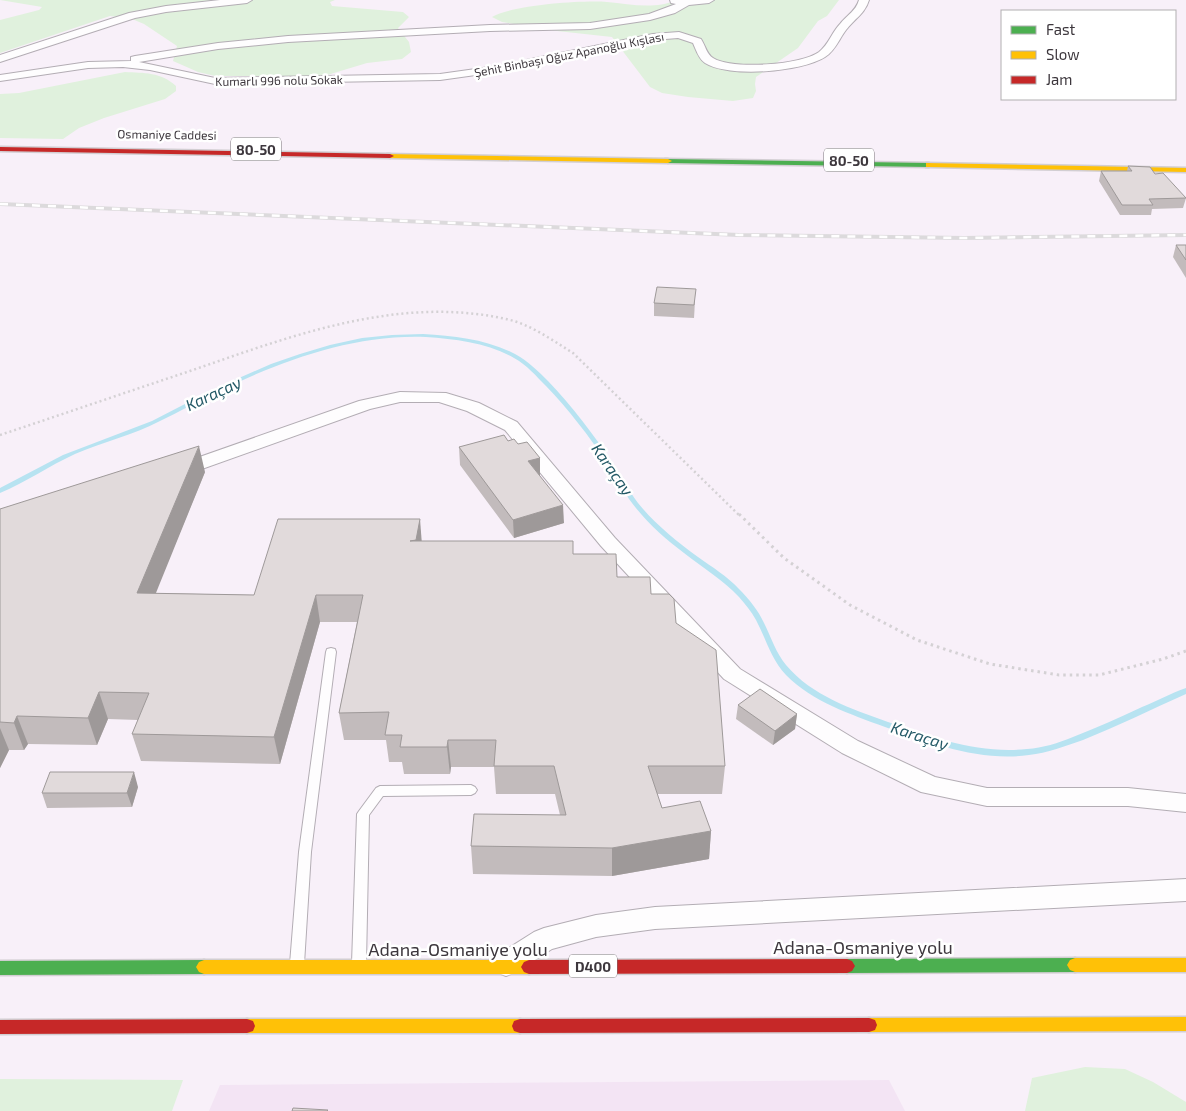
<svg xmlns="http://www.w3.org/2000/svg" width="1186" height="1111" font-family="'Exo 2',sans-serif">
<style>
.built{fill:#f3e4f4}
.green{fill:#e0f1dd}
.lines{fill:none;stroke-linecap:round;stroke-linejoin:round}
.stream{fill:#b7e3f1;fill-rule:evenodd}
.lane-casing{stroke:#b3adb4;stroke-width:2}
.street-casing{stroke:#b3adb4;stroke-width:2}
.fast-casing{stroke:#d2ced2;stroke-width:3}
.slow-casing{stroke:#d2ced2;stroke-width:3}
.jam-casing{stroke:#d2ced2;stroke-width:3}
.path-far1{stroke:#d4d1d4;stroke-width:2.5;stroke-dasharray:2 3;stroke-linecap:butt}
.path{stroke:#d4d1d4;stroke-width:3;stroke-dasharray:2.5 4;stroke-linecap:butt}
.lane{fill:#fefdfe;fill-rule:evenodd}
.street{fill:#fefdfe;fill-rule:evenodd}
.fast{fill:#4caf50;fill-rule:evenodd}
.slow{fill:#ffc107;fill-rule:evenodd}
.jam{fill:#c62828;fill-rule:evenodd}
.rail-casing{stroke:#dcdadc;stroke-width:4}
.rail{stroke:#fff;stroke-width:2.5;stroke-dasharray:8;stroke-linecap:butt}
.wall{fill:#c2bbbc}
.shaded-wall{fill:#9e9999}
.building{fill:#e1dadb;stroke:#9e9999}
.labels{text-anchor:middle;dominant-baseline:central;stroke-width:5;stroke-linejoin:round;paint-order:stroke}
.far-street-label{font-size:12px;fill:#3d373d;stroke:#fff}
.shield{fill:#fff;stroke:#777377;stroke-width:1}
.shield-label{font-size:14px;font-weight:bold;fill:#3d373d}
.water-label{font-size:16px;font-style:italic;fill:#235966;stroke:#fff}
.near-street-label{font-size:18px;fill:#3d373d;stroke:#fff}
</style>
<rect width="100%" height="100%" fill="#f8f0f9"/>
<!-- built -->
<polygon class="built" points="889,1080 905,1111 209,1111 220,1085"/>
<!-- green -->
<g class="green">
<polygon points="0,0 335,0 330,2 332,6 403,12 409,17 398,28 409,42 411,52 402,59 367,63 324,76 215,76 198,72 173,61 177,46 144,24 132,19 110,16 0,53 0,20 39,10 42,7"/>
<path d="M 676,0 L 839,0 L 827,16 L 818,21 L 798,48 L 756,77 L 755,84 L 756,91 L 753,98 L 733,101 L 688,97 L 662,93 L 650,87 L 612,37 L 557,31 L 502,22 L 492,17 C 511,5 583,0 607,2 C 630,4 654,10 676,0 Z"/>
<path d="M 125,72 C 144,73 161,72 176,86 L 176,91 L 165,99 L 104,118 L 79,128 L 63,139 L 0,138 L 0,94 L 19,93 Z"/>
<polygon points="1085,1067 1125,1069 1153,1082 1186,1102 1186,1111 1025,1111 1032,1078"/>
<polygon points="0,1079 183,1080 172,1111 0,1111"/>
</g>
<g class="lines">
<!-- stream -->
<path class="stream" d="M 423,334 C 455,336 486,339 515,354 C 528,361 538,371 548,381 C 572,406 593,434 613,463 C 622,476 628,490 638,503 C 655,524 676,541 698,557 C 712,567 727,576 739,589 C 749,599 758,610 764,623 C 771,637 776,653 786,665 C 812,696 852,709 888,722 C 933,738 979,754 1027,749 C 1043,748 1058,743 1073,737 C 1096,728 1119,718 1142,707 C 1157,701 1171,693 1186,688 L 1186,694 C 1152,709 1118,726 1083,740 C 1066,746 1047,753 1029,755 C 980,762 930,743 885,727 C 850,714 813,702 786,675 C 771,659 766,639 756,620 C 751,611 745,604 739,597 C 723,580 703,568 684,553 C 664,538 644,520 629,499 C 621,488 615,475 607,463 C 589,436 569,410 546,386 C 536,376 527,365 514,358 C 488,343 456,339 426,337 C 353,334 281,361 217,392 C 198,401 179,412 160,421 C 133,435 103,442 75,454 C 49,466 26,482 0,493 L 0,488 L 63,455 L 152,421 L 214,389 L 271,364 L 300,354 L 330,345 L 362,338 L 392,335 Z"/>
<defs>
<g id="lane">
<polygon points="331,648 335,649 336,652 311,852 304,964 302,968 297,970 292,968 290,964 299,852 326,652 327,649"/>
<polygon points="471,785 475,787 477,790 475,793 471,795 383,796 369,815 366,963 364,967 359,969 354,967 352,963 357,814 359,811 376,788 380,786"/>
</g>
<g id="street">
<polygon points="220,0 252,0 247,3 166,12 135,18 0,62 0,55 129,13 166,6"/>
<path d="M 670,0 L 714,0 L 709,3 L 689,5 L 675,13 L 650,20 L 590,29 L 490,31 L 288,42 L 218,49 L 139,62 L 215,78 L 440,74 L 497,66 L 653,34 L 679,32 L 701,39 C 705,45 707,55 713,58 C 732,70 801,65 819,52 C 829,44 832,32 840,24 C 847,15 856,11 859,0 L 869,0 C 865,14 854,19 846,30 C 839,39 835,51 825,57 C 802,72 728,78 705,63 C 699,59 696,50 693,43 L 678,38 L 653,40 L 497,72 L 440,80 L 215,84 L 150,70 L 123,67 L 88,68 L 0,81 L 0,75 L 88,62 L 131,61 L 131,57 L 135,56 L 218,43 L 288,36 L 490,25 L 590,23 L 649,14 L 676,4 L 671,3 Z"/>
<polygon points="400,392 446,393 479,403 517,422 615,538 740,669 858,741 935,777 987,788 1128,788 1186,794 1186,812 1128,806 987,806 921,792 842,753 724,679 601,546 505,430 467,411 439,402 400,402 370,409 185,475 178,477 171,475 169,471 171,467 359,401"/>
<polygon points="1186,879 1186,901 655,929 596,937 552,949 516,972 506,976 496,972 492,964 496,956 534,932 544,928 596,915 655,907"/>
</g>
<g id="fast">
<polygon points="665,159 929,163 933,165 929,167 668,163 664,161"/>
<polygon points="1075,958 1080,960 1083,965 1080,970 1075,972 847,973 842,971 839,966 842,961 847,959"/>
<polygon points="204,960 209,962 212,967 209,972 204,974 0,975 0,961"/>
</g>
<g id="slow">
<polygon points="387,154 668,159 672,161 668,163 390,158 386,156"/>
<polygon points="926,163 1186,168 1186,172 929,167 926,167"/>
<polygon points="1075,958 1186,958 1186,972 1075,972 1070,970 1067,965 1070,960"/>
<polygon points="204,960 529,960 534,962 537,967 534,972 529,974 204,974 199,972 196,967 199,962"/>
<polygon points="1186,1017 1186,1031 869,1032 863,1030 861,1025 863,1020 869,1018"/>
<polygon points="247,1019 520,1019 526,1021 528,1026 526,1031 520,1033 247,1033 241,1031 239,1026 241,1021"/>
</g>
<g id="jam">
<polygon points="0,147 390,154 394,156 390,158 0,151"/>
<polygon points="847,959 852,961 855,966 852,971 847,973 529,974 524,972 521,967 524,962 529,960"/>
<polygon points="869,1018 875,1020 877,1025 875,1030 869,1032 520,1033 514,1031 512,1026 514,1021 520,1019"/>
<polygon points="247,1019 253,1021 255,1026 253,1031 247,1033 0,1034 0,1020"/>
</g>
</defs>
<!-- lane casing -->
<use href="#lane" class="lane-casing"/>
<!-- street casing -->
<use href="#street" class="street-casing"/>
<!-- fast casing -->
<use href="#fast" class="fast-casing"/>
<!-- slow casing -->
<use href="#slow" class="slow-casing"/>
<!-- jam casing -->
<use href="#jam" class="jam-casing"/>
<!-- path-far1 -->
<path class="path-far1" d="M 0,435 C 63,414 127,392 190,371 C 291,336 398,295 506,319 C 530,324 552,340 573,353 L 740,516"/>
<!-- path -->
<polyline class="path" points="739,514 784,558 850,605 917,640 990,664 1059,675 1099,675 1163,659 1186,651"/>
<!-- lane -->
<use href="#lane" class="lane"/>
<!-- street -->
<use href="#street" class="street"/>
<!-- fast -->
<use href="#fast" class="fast"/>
<!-- slow -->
<use href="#slow" class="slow"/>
<!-- jam -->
<use href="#jam" class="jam"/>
<defs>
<polyline id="rail" points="0,204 739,235 964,238 1186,235"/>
</defs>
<!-- rail casing -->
<use href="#rail" class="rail-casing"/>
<!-- rail -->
<use href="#rail" class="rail"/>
</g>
<!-- wall -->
<g class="wall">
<polygon points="1128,166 1155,174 1186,198 1183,208 1152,209 1151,215 1120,215 1099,181 1101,171 1127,171"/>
<polygon points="1176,245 1186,245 1186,278 1173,257"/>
<polygon points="695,301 694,318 654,316 654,303"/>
<polygon points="508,441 518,444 540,458 540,476 564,523 514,538 460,465 459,447"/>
<polygon points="205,472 155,593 254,595 422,541 573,554 651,594 676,623 725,766 722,794 657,794 662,808 711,831 709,859 612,876 473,874 471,846 560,815 555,794 496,794 494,767 451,767 450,774 404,774 402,762 389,762 386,740 344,740 339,713 357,622 320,622 280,764 141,761 132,734 138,720 108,719 97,745 28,744 24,750 9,750 0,768 0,509"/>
<polygon points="738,705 797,714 795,729 773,745 736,719"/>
<polygon points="138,787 132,807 47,808 42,793"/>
</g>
<!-- shaded-wall -->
<g class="shaded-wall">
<polygon points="199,446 205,472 145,620 137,593"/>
<polygon points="540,458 540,476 528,461"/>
<polygon points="563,505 564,523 514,538 513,520"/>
<polygon points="420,519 422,545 410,541"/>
<polygon points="316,595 320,622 280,764 274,737"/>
<polygon points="99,692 108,719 97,745 88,718"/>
<polygon points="797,714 795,729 773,745 775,731"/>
<polygon points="17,716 28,744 24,750 14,723"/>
<polygon points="0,728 9,750 0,768"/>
<polygon points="448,740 451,767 450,774 447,747"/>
<polygon points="134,772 138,787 132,807 127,793"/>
<polygon points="711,831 709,859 612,876 612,848"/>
</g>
<!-- building -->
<g class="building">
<polygon points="1128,166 1150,167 1155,174 1163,173 1186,198 1149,199 1153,205 1122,205 1101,171 1132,171"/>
<polygon points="1176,245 1186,245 1186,260"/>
<polygon points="657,287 696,289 694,305 654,303"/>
<polygon points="504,435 508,441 514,439 518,444 527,442 540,458 528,461 563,505 513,520 459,447"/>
<polygon points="199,446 137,593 254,595 278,519 420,519 416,540 410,541 573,541 573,554 616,554 617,577 650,577 651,594 669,594 674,599 676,623 716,650 725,766 648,766 662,808 700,801 711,831 612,848 471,846 474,814 566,815 554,766 494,766 496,740 448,740 447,747 400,747 402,735 385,735 389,712 339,713 363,595 316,595 274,737 132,734 149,693 99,692 88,718 17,716 14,723 0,722 0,509"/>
<polygon points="760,689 797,714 775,731 738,705"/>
<polygon points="50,772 134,772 127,793 42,793"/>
<polygon points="293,1108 328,1110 327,1111 292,1111"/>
</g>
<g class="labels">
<!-- far-street labels -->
<g class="far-street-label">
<text transform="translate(569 54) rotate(-11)">Şehit Binbaşı Oğuz Apanoğlu Kışlası</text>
<text transform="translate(279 80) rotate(-1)">Kumarlı 996 nolu Sokak</text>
<text transform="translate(167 134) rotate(1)">Osmaniye Caddesi</text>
</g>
<!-- shield labels -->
<g class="shield">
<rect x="231" y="137.5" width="50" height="23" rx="4"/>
<rect x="824" y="148.5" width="50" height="23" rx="4"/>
<rect x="569" y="954.5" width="48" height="23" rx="4"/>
</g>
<g class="shield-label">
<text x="256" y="149">80-50</text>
<text x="849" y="160">80-50</text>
<text x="593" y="966">D400</text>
</g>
<!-- water labels -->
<g class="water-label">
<text transform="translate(213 393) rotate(-25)">Karaçay</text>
<text transform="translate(613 469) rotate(55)">Karaçay</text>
<text transform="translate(920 735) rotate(18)">Karaçay</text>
</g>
<!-- near-street labels -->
<g class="near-street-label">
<text x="863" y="947">Adana-Osmaniye yolu</text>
<text x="458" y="949">Adana-Osmaniye yolu</text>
</g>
</g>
<!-- legend -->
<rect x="1001" y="10" width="175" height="90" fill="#ffffff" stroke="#b1afb1"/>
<rect x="1011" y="26" width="25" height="8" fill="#4caf50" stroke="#b1afb1"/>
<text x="1046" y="35" font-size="15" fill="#3d373d">Fast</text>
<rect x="1011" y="51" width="25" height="8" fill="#ffc107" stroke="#b1afb1"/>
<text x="1046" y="60" font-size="15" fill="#3d373d">Slow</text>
<rect x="1011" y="76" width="25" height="8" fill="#c62828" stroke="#b1afb1"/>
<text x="1046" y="85" font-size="15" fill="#3d373d">Jam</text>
</svg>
